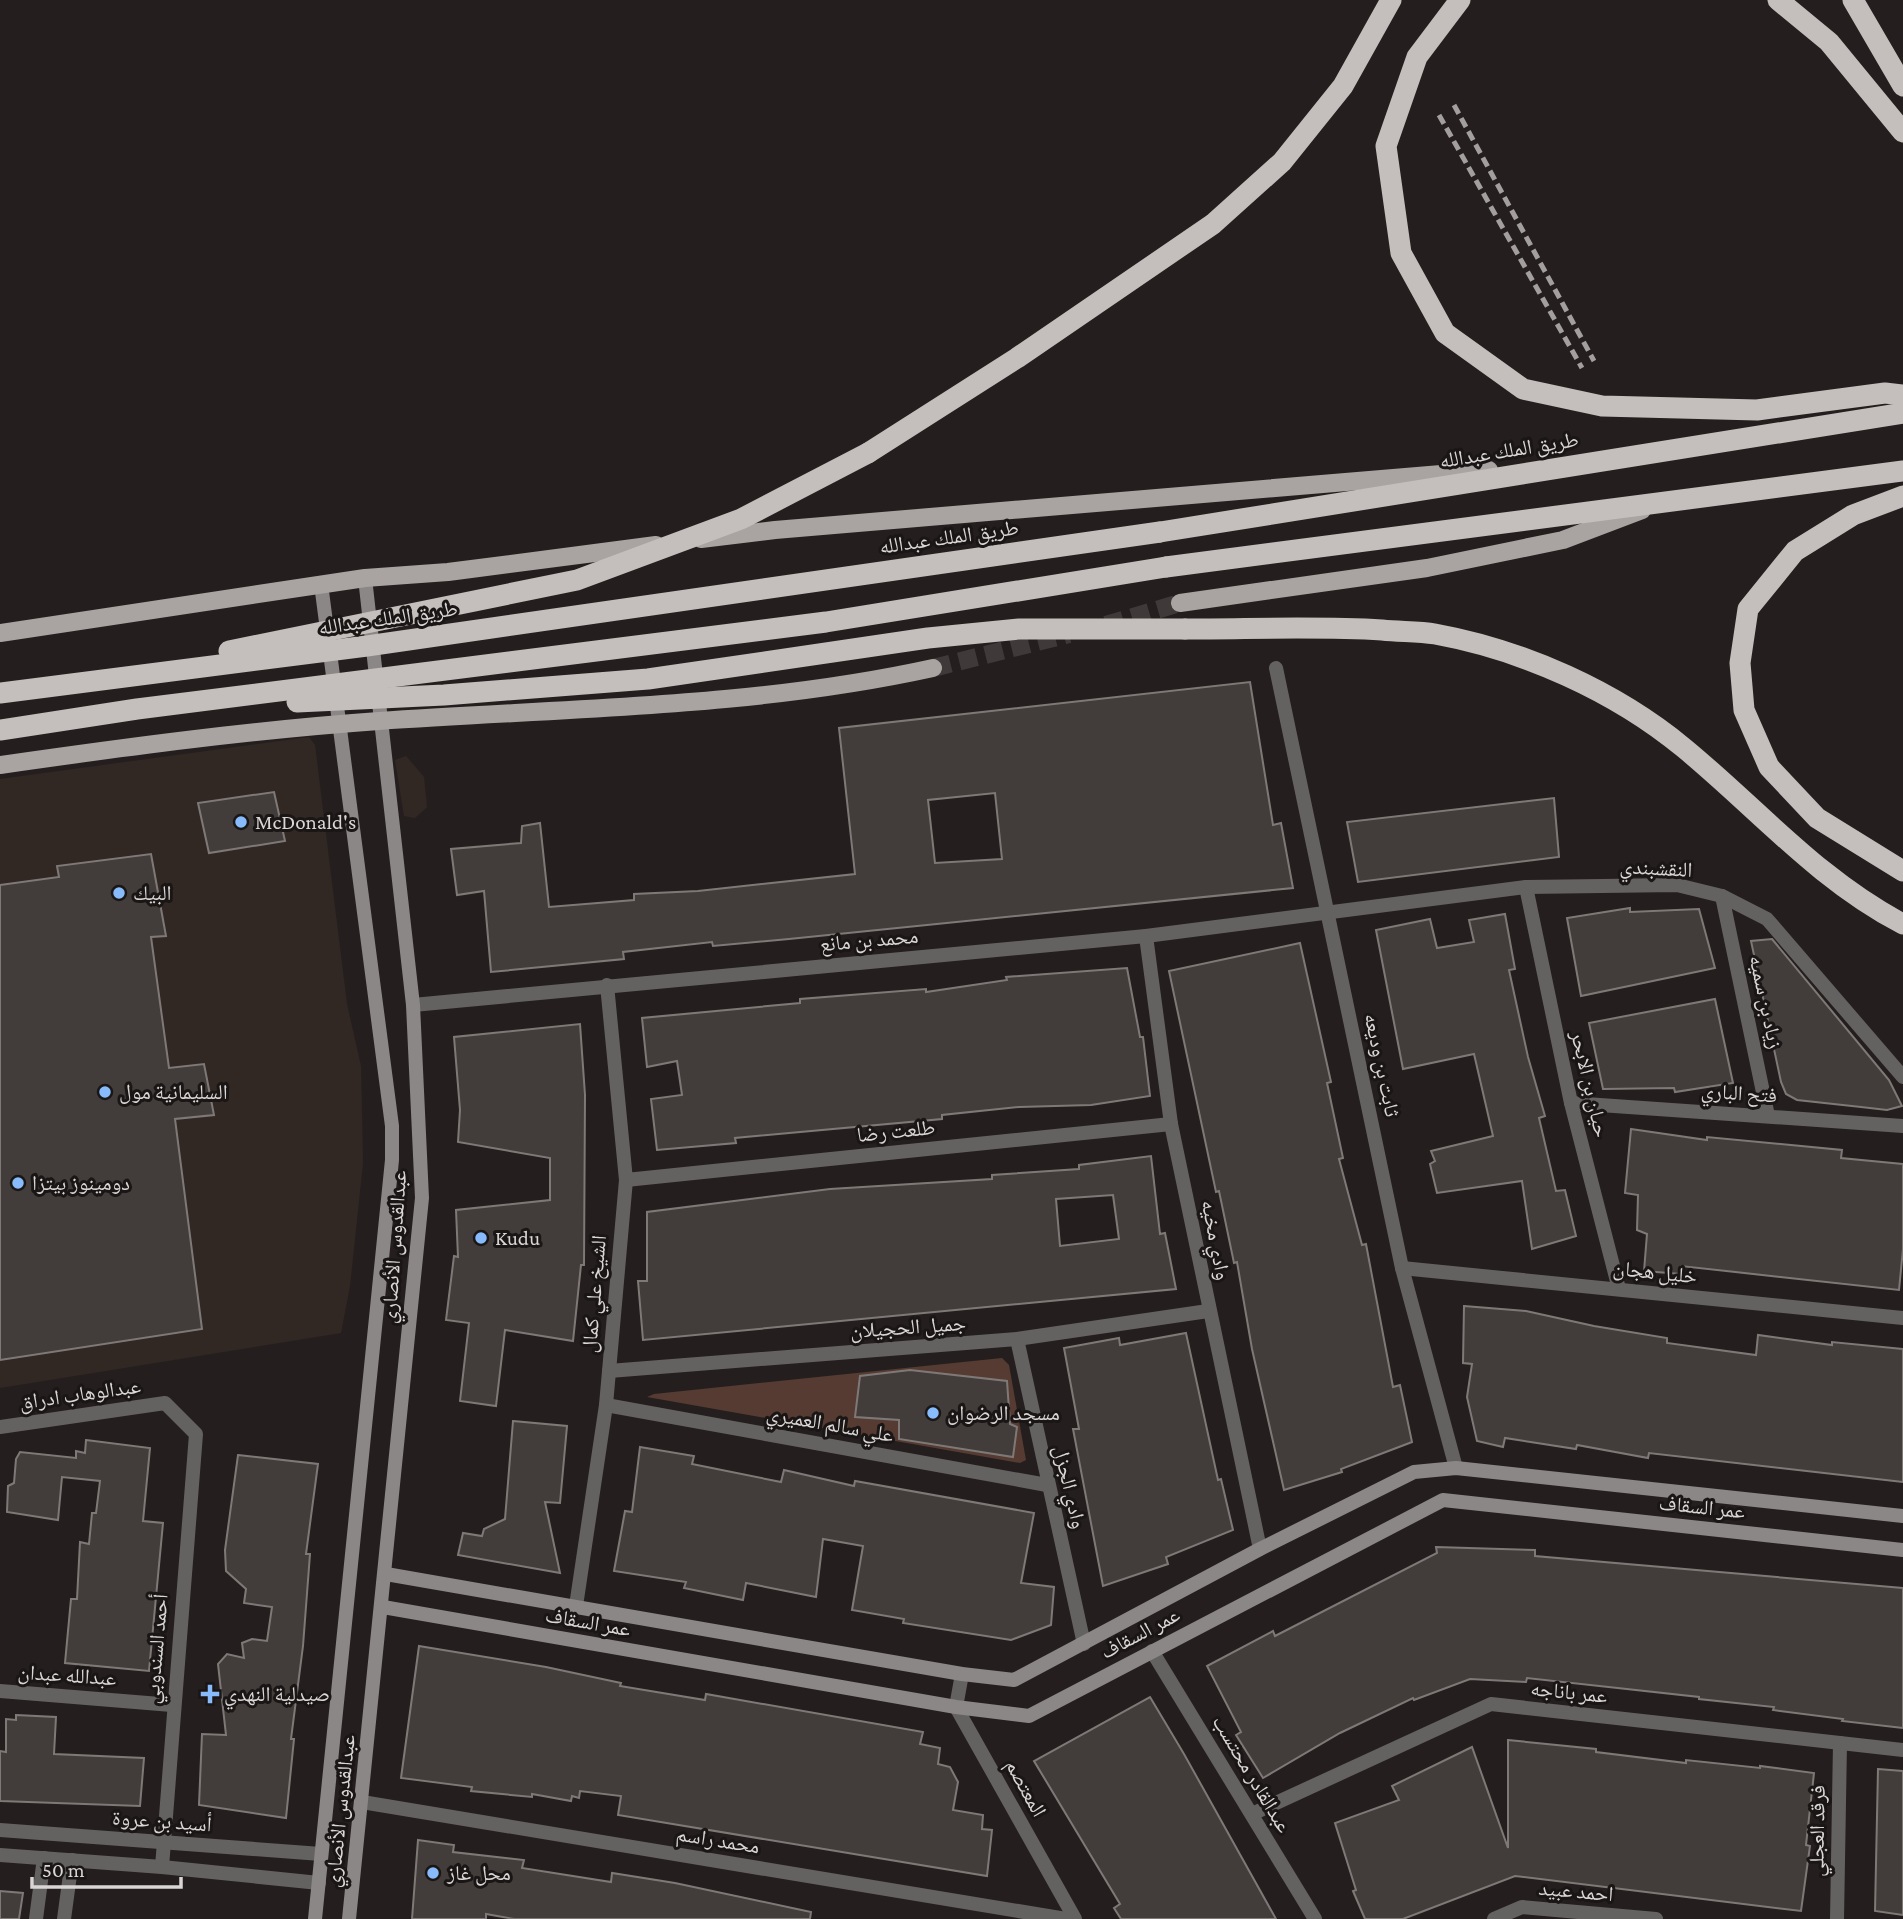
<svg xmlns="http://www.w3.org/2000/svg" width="1903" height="1919" font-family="'Crimson Pro','Noto Naskh Arabic',serif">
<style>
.built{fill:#312824}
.green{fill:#563b32}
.building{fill:#423d3b;stroke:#7e7977;stroke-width:2;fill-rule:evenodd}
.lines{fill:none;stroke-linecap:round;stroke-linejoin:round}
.primary-tunnel{stroke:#3f3a39;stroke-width:18;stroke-dasharray:18 9;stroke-linecap:butt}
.street{stroke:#646261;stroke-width:14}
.secondary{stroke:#8b8786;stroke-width:14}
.primary{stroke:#a9a4a2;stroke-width:18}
.highway{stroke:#c4bebc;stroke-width:21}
.rail{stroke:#a39f9e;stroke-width:5;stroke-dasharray:10 5;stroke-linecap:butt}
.highway-bridge{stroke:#c4bebc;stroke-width:21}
.poi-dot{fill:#87bbfb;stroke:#1a1615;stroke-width:2.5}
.labels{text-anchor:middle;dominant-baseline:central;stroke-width:6;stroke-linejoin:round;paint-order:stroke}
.street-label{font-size:21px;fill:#d9d6d5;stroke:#1a1615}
.poi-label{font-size:21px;fill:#d9d6d5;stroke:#1a1615;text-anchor:start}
</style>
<rect width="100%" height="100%" fill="#241f1e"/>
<!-- built -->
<g class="built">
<polygon points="309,737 315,745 347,1004 361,1066 363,1163 350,1286 341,1333 0,1388 0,779"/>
<polygon points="406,756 424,777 427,807 415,818 404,816 395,760"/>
</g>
<!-- green -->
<polygon class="green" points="1002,1358 1009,1365 1026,1460 1020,1463 647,1397 654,1394"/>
<!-- building -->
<g class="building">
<path d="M 1250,682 L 1273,825 L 1281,823 L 1293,888 L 789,939 L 713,946 L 712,942 L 623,952 L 624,959 L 491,972 L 484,891 L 457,895 L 451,849 L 521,843 L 522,826 L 540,823 L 549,907 L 634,900 L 634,894 L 698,891 L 855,874 L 839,728 ZM 995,793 L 1002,859 L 935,863 L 928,800 Z"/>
<polygon points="274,792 285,841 209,853 198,803"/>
<polygon points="1554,798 1559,857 1358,882 1347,822"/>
<polygon points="151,854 166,936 151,937 169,1068 204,1064 214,1115 175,1119 202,1329 0,1360 0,885 59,877 57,866"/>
<polygon points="1630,908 1630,912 1699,909 1715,968 1581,996 1567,918"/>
<polygon points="1505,914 1515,969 1509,970 1528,1057 1545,1116 1539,1118 1556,1191 1565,1190 1576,1236 1532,1249 1522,1181 1437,1193 1430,1164 1435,1161 1431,1151 1493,1136 1474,1054 1403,1069 1376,930 1430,919 1437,948 1474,942 1469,920"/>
<polygon points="1772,939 1889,1080 1902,1106 1887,1110 1861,1107 1797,1100 1786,1094 1781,1082 1751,941"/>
<polygon points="1300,943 1331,1082 1327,1083 1343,1158 1339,1159 1362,1245 1366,1244 1393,1387 1400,1385 1412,1442 1341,1469 1342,1472 1284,1490 1252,1349 1237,1262 1234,1263 1219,1191 1216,1192 1169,971"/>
<polygon points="1127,968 1140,1037 1143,1037 1150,1096 1091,1105 1019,1107 942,1115 942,1119 735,1138 736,1143 657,1150 651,1099 682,1095 677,1061 647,1067 642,1018 800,1003 800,999 926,989 926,992 1007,980 1006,977"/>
<polygon points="1715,999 1733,1083 1675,1092 1674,1088 1603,1089 1589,1023"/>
<polygon points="580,1024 585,1095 584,1265 581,1265 573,1341 505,1330 496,1406 460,1401 469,1323 446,1320 454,1256 458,1257 456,1210 550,1200 550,1158 458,1142 460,1110 454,1037"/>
<polygon points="1631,1129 1707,1140 1707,1137 1842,1150 1841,1158 1903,1164 1903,1249 1899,1290 1681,1266 1681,1274 1644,1271 1647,1234 1637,1230 1638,1195 1625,1193"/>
<path d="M 1151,1156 L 1160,1234 L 1165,1233 L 1176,1289 L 643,1340 L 638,1281 L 647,1281 L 647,1212 L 830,1189 L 992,1179 L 992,1175 L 1079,1169 L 1079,1165 ZM 1113,1195 L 1119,1239 L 1060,1246 L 1056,1199 Z"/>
<polygon points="1464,1306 1526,1311 1594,1326 1667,1338 1667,1343 1756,1355 1758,1335 1832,1345 1832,1342 1903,1349 1903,1482 1649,1453 1648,1458 1577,1445 1576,1449 1505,1438 1503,1447 1477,1441 1467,1397 1472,1364 1463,1363"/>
<polygon points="1186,1333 1218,1480 1221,1479 1233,1530 1166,1557 1168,1564 1103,1586 1073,1429 1079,1429 1064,1348 1119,1338 1120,1345"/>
<polygon points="910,1370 1007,1381 1010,1424 1017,1427 1013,1457 899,1439 899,1420 855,1417 860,1376"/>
<polygon points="513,1421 567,1426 560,1503 545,1502 560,1573 458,1555 463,1533 482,1536 484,1529 505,1519"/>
<polygon points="86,1440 150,1448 143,1521 163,1523 149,1671 65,1663 71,1599 77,1599 80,1542 89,1544 92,1513 96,1513 100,1481 62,1477 58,1520 7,1512 8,1486 14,1483 16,1459 20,1452 76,1458 76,1451 85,1453"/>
<polygon points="640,1447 694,1456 692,1464 781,1482 784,1470 854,1486 855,1481 1034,1513 1021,1583 1054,1587 1051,1625 1011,1640 903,1623 904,1619 852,1610 863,1546 823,1539 816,1597 746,1583 743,1600 684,1588 686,1582 614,1571 625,1511 632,1512"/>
<polygon points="238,1455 318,1464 306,1554 310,1554 303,1646 291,1739 294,1739 286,1818 199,1805 202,1734 226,1735 218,1664 227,1654 244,1658 242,1643 252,1639 267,1641 272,1607 244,1603 246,1589 226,1571 225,1550"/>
<polygon points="1436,1547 1535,1550 1535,1556 1903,1588 1903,1728 1842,1721 1843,1719 1773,1710 1774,1707 1699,1699 1699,1697 1527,1678 1526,1682 1470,1679 1414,1700 1413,1698 1340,1733 1263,1778 1236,1735 1241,1732 1207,1666 1273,1631 1275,1636 1437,1553"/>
<polygon points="419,1646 546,1667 621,1683 620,1686 705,1700 706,1694 923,1732 920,1744 940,1748 938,1764 950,1767 958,1782 953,1810 983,1815 982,1829 992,1830 987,1876 618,1815 621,1796 580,1791 579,1798 572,1796 571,1801 532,1794 532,1797 471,1791 472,1787 401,1778"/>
<polygon points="1150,1697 1184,1754 1276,1919 1121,1919 1114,1908 1120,1904 1034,1761"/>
<polygon points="16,1715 56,1717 54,1754 144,1758 140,1806 0,1801 0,1751 6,1752 6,1719 16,1720"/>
<polygon points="1508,1740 1596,1749 1596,1752 1686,1763 1686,1760 1760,1768 1760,1766 1814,1773 1806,1845 1810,1846 1801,1911 1515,1876 1403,1919 1365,1919 1353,1891 1356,1890 1335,1823 1399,1800 1392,1786 1472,1747 1508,1848"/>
<polygon points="1878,1769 1903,1771 1903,1915 1875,1911"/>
<polygon points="418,1840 454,1845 453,1852 524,1860 522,1868 611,1882 612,1873 675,1883 811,1912 810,1919 514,1919 486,1914 486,1919 412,1919"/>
<polygon points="0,1891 23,1893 19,1919 0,1919"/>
</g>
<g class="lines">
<!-- primary-tunnel -->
<g class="primary-tunnel">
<polyline points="1106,625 1180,603"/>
<polyline points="933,668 1069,634"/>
</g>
<!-- street -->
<g class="street">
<polyline points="1276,668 1402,1268 1456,1468"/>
<polyline points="1526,887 1571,1103 1619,1289"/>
<polyline points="1722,896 1768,1116"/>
<polyline points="1146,936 1171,1124 1260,1549"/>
<polyline points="413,1005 1146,936 1526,887 1677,885 1722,896 1767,919 1903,1077"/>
<polyline points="1571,1103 1903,1126"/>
<polyline points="626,1180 1171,1124"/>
<polyline points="1402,1268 1903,1318"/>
<polyline points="1017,1339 1084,1644"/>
<polyline points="609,1371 1017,1339 1208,1311"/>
<polyline points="606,1405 1047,1485"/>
<polyline points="0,1427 165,1403 196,1434 162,1867"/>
<polyline points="576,1606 606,1405 626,1180 607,985"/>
<polyline points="1152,1651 1315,1919"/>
<polyline points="962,1674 956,1707 1075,1919"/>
<polyline points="0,1691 172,1705"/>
<polyline points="362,1802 1066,1919"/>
<polyline points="1252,1814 1491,1704 1903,1750"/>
<polyline points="0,1830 321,1854"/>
<polyline points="0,1855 162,1867 319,1883"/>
<polyline points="36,1919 44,1858"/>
<polyline points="64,1919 72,1860"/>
<polyline points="1494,1919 1522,1907 1656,1919"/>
<polyline points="1837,1919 1840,1743"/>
</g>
<!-- secondary -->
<g class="secondary">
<polyline points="386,1574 962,1674 1014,1680 1260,1549 1414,1472 1456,1468 1903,1516"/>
<polyline points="383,1607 956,1707 1029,1716 1443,1500 1903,1550"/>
<polyline points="315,1919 392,1160 392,1126 321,584"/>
<polyline points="349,1919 422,1198 413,1005 365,578"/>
</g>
<!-- primary -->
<g class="primary">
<polyline points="701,539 775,530 1489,470"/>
<polyline points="1180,603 1427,568 1563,540 1642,510"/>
<polyline points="0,633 365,578 448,572 656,545"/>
<path d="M 0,765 C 126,747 252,730 379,721 C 565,708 751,708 933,668"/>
</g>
<!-- highway -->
<g class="highway">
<polyline points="1460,0 1417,57 1386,146 1401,253 1445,333 1523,389 1602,406 1757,410 1885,393 1903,395"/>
<polyline points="1778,0 1829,42 1903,132"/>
<polyline points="1853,0 1903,86"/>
<polyline points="868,453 1017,358 1213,224 1282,162 1343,86 1391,0"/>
<polyline points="1903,496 1853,515 1795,551 1748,609 1740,663 1744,710 1769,767 1817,818 1903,871"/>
<polyline points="1160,532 1903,413"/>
<polyline points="1166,567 1903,471"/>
<path d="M 1185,629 C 1251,629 1317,626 1382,630 C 1400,632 1418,631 1435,634 C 1523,650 1615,691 1684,748 C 1757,808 1818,880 1903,924"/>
</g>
<!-- rail -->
<g class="rail">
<polyline points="1454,105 1594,361"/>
<polyline points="1439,115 1582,368"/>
</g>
<!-- highway-bridge -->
<g class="highway-bridge">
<polyline points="229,651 577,580 741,519 868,453"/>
<polyline points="0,693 367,646 1160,532"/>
<polyline points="297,702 444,695 648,679 928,638 1019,629 1185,629"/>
<polyline points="0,730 137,709 826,622 1166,567"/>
</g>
</g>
<!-- markers -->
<g class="poi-dot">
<circle cx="241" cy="822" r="7"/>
<circle cx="119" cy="893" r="7"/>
<circle cx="105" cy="1092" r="7"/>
<circle cx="18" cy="1183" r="7"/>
<circle cx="481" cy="1238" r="7"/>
<circle cx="933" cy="1413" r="7"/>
<path d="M206.5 1683.5h7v7h7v7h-7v7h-7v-7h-7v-7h7z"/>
<circle cx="433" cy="1873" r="7"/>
</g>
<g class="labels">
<!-- street labels -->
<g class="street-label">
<text transform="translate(1509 450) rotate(-9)">طريق الملك عبدالله</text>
<text transform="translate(949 537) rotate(-8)">طريق الملك عبدالله</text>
<text transform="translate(388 618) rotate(-8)">طريق الملك عبدالله</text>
<text transform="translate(1656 868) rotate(3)">النقشبندي</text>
<text transform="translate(869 940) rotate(-5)">محمد بن مانع</text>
<text transform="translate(1766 1002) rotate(78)">زياد بن سميه</text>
<text transform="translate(1382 1065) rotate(78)">ثابت بن وديعه</text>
<text transform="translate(1590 1084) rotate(77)">حيان بن الابحر</text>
<text transform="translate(1739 1093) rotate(4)">فتح الباري</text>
<text transform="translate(896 1131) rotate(-6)">طلعت رضا</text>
<text transform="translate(1216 1240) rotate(79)">وادي مخيه</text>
<text transform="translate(394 1247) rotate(-86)">عبدالقدوس الأنصاري</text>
<text transform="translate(1655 1272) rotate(6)">خليل هجان</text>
<text transform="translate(594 1294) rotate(-85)">الشيخ علي كمال</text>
<text transform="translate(908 1327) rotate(-4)">جميل الحجيلان</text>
<text transform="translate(80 1394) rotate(-8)">عبدالوهاب ادراق</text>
<text transform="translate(830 1424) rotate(10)">علي سالم العميري</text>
<text transform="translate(1070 1487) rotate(77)">وادي الجزل</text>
<text transform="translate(1702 1507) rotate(6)">عمر السقاف</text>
<text transform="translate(588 1622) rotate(10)">عمر السقاف</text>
<text transform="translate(1140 1633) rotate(-28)">عمر السقاف</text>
<text transform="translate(156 1649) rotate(-85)">أحمد السندوبي</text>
<text transform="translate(67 1675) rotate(4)">عبدالله عبدان</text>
<text transform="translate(1569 1692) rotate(6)">عمر باناجه</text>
<text transform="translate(1252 1774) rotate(59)">عبدالقادر محتسب</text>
<text transform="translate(1026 1788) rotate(61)">المعتصم</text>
<text transform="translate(340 1811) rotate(-84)">عبدالقدوس الأنصاري</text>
<text transform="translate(162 1821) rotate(4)">أسيد بن عروة</text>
<text transform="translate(1817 1831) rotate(-89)">فرقد العجلي</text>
<text transform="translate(718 1840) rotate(9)">محمد راسم</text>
<text transform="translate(1576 1891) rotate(5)">احمد عبيد</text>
</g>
<!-- poi labels -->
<g class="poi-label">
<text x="255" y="822">McDonald's</text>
<text x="133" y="893">البيك</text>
<text x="119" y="1092">السليمانية مول</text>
<text x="32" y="1183">دومينوز بيتزا</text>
<text x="495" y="1238">Kudu</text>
<text x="947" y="1413">مسجد الرضوان</text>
<text x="224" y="1694">صيدلية النهدي</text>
<text x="447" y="1873">محل غاز</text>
</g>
</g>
<!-- scale -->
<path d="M32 1877v10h149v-10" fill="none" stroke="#d9d6d5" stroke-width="3.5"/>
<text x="42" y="1877" font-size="21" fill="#d9d6d5" stroke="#1a1615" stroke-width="5" paint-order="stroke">50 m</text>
</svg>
